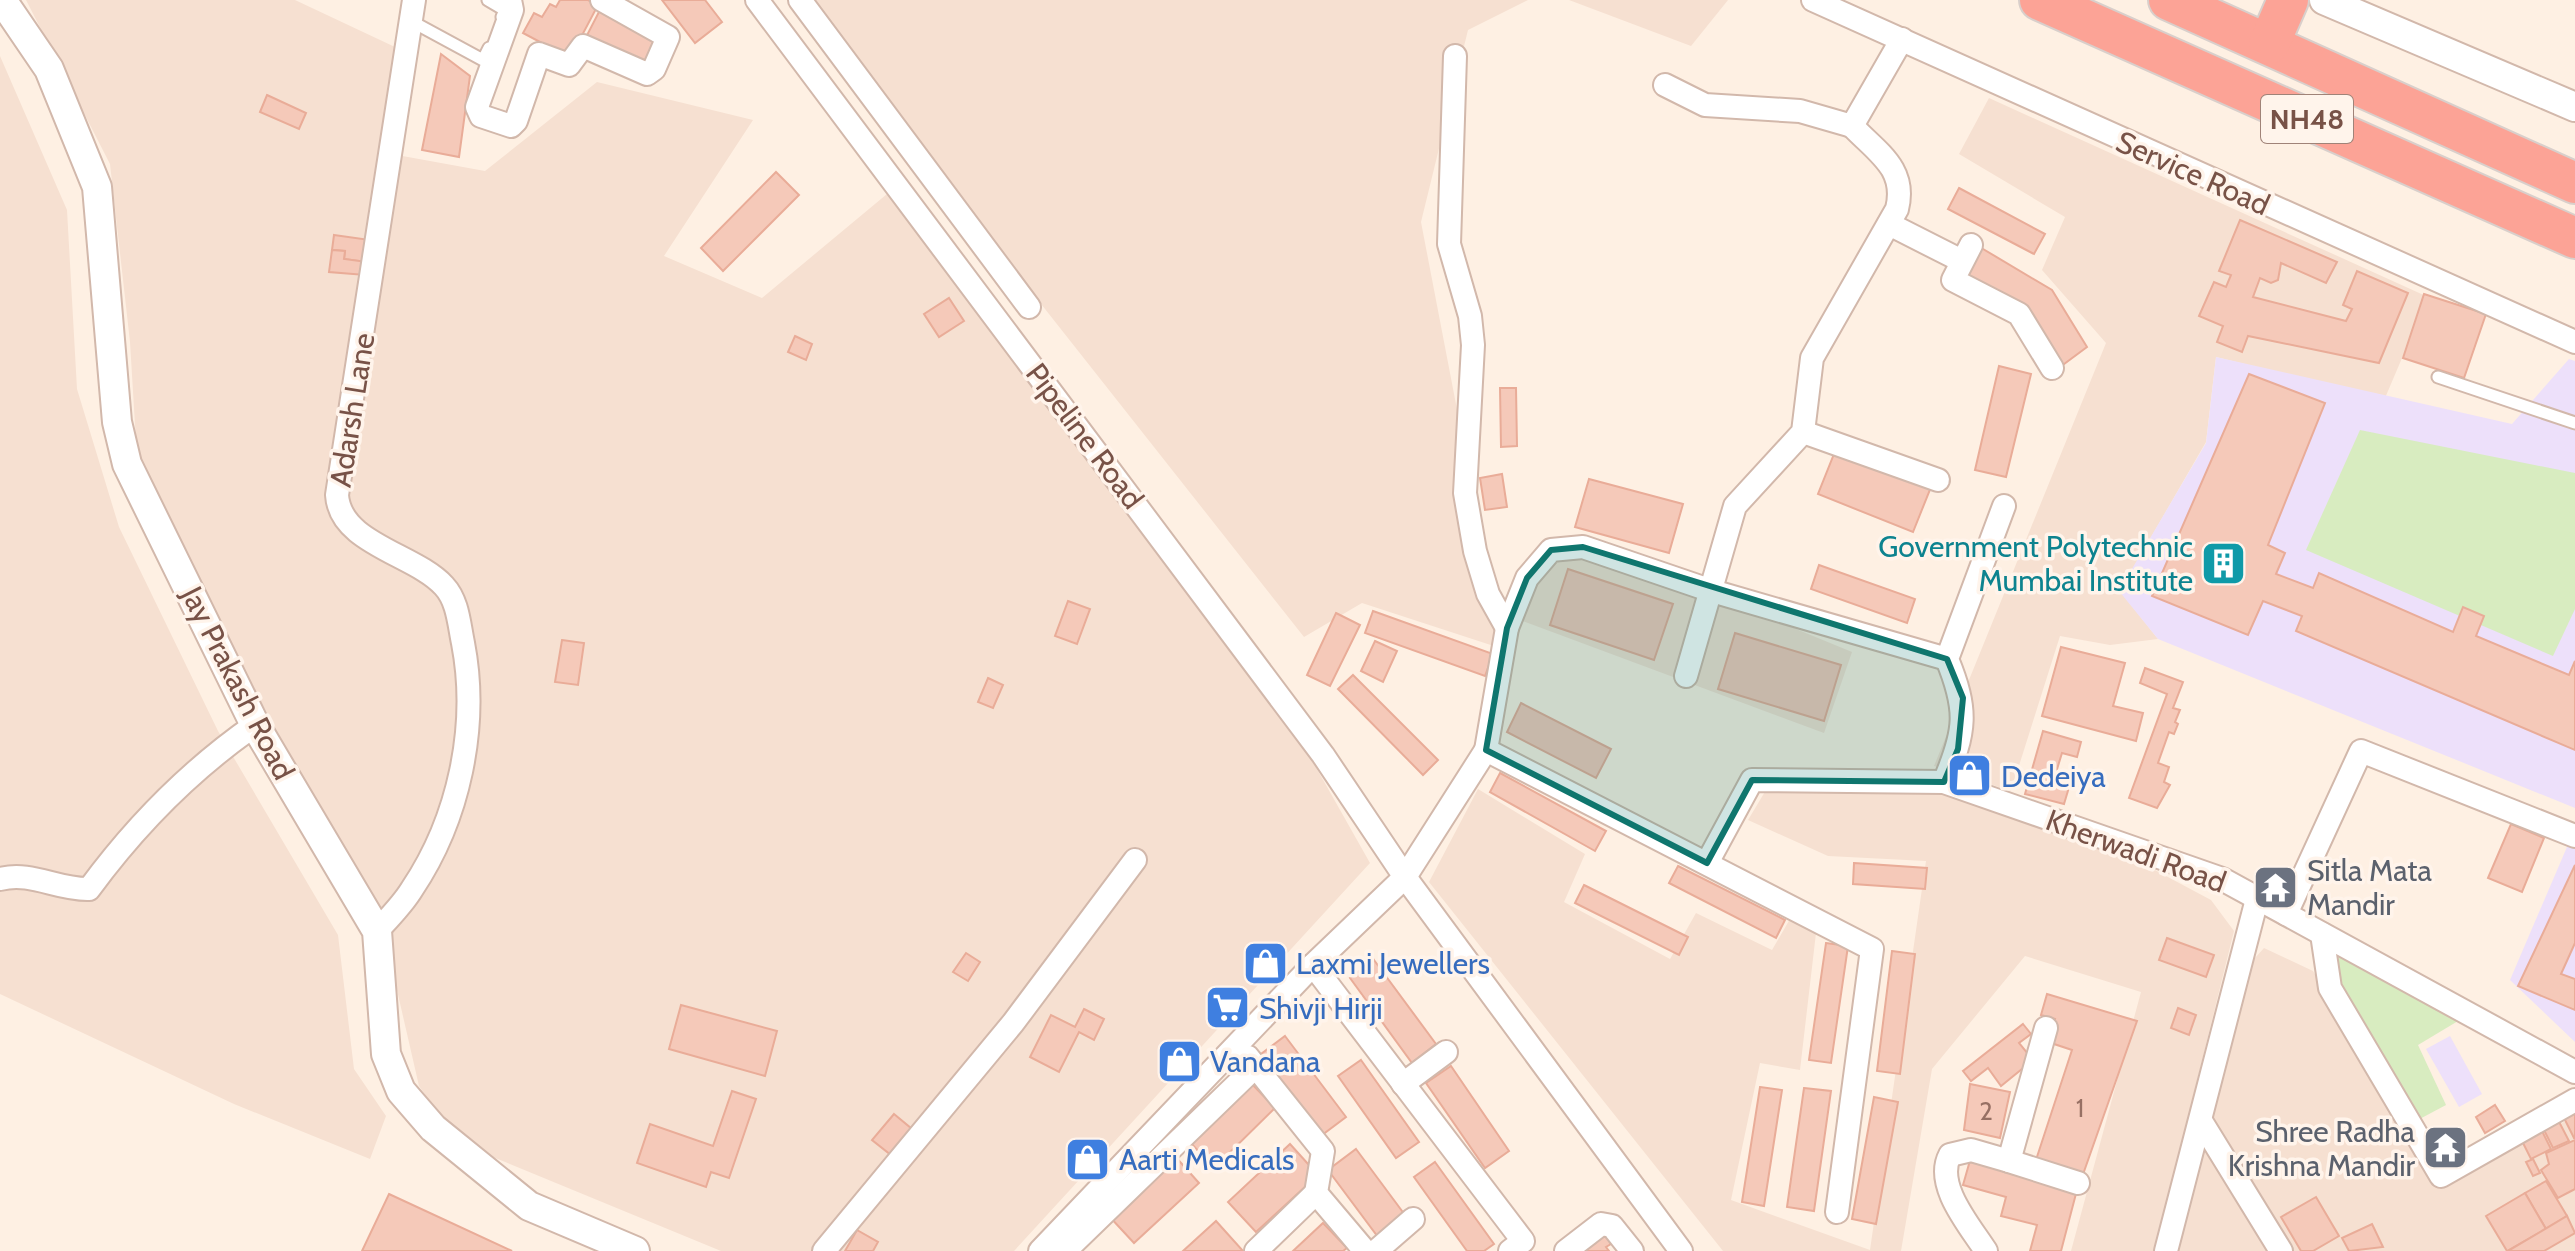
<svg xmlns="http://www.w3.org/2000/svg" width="2575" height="1251" font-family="Cabin,sans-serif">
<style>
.residential{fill:#f6e0d1}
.education{fill:#ede0fa}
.green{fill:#d8ecc0}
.building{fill:#f5c9b9;stroke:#e9ac98;stroke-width:2}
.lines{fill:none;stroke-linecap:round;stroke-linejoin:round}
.service-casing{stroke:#d2b8ab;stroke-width:15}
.minor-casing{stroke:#d2b8ab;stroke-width:26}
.tertiary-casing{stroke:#d2b8ab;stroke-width:32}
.motorway-casing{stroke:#d9cfcb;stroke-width:44}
.service{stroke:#fff;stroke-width:11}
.minor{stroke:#fff;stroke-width:22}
.tertiary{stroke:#fff;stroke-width:28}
.motorway{stroke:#fca396;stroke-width:40}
.marked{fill:#0f766e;fill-opacity:0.2;stroke:#0f766e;stroke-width:6;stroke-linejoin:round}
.labels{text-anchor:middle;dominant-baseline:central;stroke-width:7;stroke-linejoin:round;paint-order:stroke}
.number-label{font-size:26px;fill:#977064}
.shield{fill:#fff4eb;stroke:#a08378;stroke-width:2}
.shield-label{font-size:28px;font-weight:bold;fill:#785247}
.street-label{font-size:30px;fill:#785247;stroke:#fff4eb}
.culture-label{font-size:30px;fill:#0d838f;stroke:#fff4eb;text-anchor:end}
.shop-label{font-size:30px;fill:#366cbe;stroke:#fff4eb;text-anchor:start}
.worship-label{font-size:30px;fill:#5b616d;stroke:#fff4eb;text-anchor:start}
</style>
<rect width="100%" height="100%" fill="#fef0e3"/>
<!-- residential -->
<g class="residential">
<polygon points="26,0 295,0 395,47 386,153 485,171 597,82 753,120 664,256 762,298 887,194 1274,693 1370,863 1014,1251 721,1251 459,1143 419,1086 377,903 305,788 137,458 130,342 110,164"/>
<polygon points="801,0 1528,0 1468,30 1421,222 1503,649 1362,603 1304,637"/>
<polygon points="1569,0 1728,0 1691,46"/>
<polygon points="0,56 67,210 77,389 119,527 218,731 338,935 354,1069 386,1116 370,1159 234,1104 0,994"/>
<polygon points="1989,98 2428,297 2385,398 2216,357 2206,442 2120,591 2158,639 2110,645 2060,636 2011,791 1934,766 2106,343 2042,270 2065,217 1959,154"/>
<polygon points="1541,544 1779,622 1852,652 1824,733 1520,620"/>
<polygon points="1478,789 1585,854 1564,902 1670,959 1696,913 1772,950 1790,919 1816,933 1800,1070 1760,1063 1731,1200 1870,1250 1926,861 1828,856 1748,820 1766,790 1945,790 2151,868 2211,900 2234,931 2155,1251 2071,1251 2141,992 2025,956 1932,1069 1901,1251 1723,1251 1429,882"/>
<polygon points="2264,948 2313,971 2440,1189 2575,1116 2575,1251 2176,1251 2245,969"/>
</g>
<!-- education -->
<g class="education">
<polygon points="2216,357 2512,424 2569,359 2575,361 2575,808 2158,639 2119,591 2206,443"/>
<polygon points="2570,840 2575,842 2575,1042 2510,980"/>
<polygon points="2450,1036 2482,1094 2459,1107 2426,1049"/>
</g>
<!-- green -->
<g class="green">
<polygon points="2360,430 2575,473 2575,609 2553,656 2306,550"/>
<polygon points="2335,949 2463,1018 2418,1045 2446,1105 2414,1122 2336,986"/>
</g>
<!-- building -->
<g class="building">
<polygon points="560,0 588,0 598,5 568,62 540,47 542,43 523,33 534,13 542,17 550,4 556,7"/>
<polygon points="662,0 705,0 722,22 695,43"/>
<polygon points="602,6 664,37 647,72 584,41"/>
<polygon points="441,54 470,76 459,157 422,150"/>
<polygon points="267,95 306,113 299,129 260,112"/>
<polygon points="776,172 799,195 723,271 701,248"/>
<polygon points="1959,188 2045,234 2034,254 1948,209"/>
<polygon points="2240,220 2337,262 2326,283 2281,263 2278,280 2271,283 2260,278 2253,297 2346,321 2352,309 2343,305 2357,271 2408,293 2379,363 2248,336 2242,352 2217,342 2223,326 2199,316 2214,282 2226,287 2231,275 2219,271"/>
<polygon points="334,235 370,240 367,262 344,259 345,251 332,250"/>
<polygon points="1978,246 2052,290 2087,347 2056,370 2024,311 1954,279"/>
<polygon points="332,250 345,251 344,259 367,262 365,275 329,272"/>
<polygon points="2424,294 2486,314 2464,378 2403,358"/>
<polygon points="949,298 964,321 939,337 924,314"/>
<polygon points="795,336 812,344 806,360 788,352"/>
<polygon points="1999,366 2031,374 2006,477 1975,470"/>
<polygon points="2249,374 2325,403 2268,545 2285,553 2276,574 2313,588 2319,573 2453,632 2463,607 2484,616 2476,636 2569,675 2575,661 2575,750 2296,631 2302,616 2263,601 2248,635 2152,596"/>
<polygon points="1500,388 1516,388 1517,446 1501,447"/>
<polygon points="1836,449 1931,487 1913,532 1818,494"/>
<polygon points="1502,474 1507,507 1485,510 1480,478"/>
<polygon points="1589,479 1683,504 1669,553 1575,527"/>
<polygon points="1819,565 1915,599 1907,623 1811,589"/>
<polygon points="1568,569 1673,604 1654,660 1550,625"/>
<polygon points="1068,601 1090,609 1077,644 1055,636"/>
<polygon points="1373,611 1493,654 1485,676 1365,633"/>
<polygon points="1336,613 1360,625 1330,686 1307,675"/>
<polygon points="1735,633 1841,665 1824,721 1718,689"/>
<polygon points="562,640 584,643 578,685 555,682"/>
<polygon points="1375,641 1397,651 1383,682 1361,671"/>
<polygon points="2061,647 2125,663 2113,706 2143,713 2136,741 2042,716"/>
<polygon points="2145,668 2183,682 2173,708 2180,710 2175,722 2178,724 2174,734 2169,732 2158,763 2169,767 2164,782 2170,785 2157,808 2129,798 2167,694 2140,683"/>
<polygon points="1353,675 1438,760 1423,775 1338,689"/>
<polygon points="988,678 1003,685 993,708 978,702"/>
<polygon points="1521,703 1611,749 1596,778 1507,732"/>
<polygon points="2043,731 2081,742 2077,757 2062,753 2054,779 2070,784 2064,804 2025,794"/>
<polygon points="1500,773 1606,831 1595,851 1490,792"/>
<polygon points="2511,824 2544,838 2522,892 2488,878"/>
<polygon points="1854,863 1927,868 1925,889 1853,884"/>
<polygon points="2575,865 2575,943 2561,974 2575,979 2575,1010 2518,986"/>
<polygon points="1678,866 1785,920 1776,938 1669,883"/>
<polygon points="1584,885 1688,937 1679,955 1575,903"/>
<polygon points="2167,938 2214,955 2206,977 2159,960"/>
<polygon points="1826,943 1848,946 1831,1063 1809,1060"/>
<polygon points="1892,951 1915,954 1900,1074 1877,1071"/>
<polygon points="966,953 980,962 968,981 953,972"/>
<polygon points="1374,960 1436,1044 1412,1063 1350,978"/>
<polygon points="2047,994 2137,1021 2081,1180 2034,1166 2072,1050 2048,1042 2055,1019 2041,1015"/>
<polygon points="681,1005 777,1031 765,1076 669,1049"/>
<polygon points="2178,1008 2196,1015 2189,1035 2171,1028"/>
<polygon points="1084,1009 1104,1019 1094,1040 1079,1032 1059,1072 1030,1057 1051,1015 1075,1027"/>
<polygon points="2023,1024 2031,1034 2019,1043 2033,1060 2001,1086 1988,1068 1971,1081 1963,1071"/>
<polygon points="1285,1036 1346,1117 1322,1135 1261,1054"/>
<polygon points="1361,1060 1419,1142 1396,1158 1338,1076"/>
<polygon points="1451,1066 1509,1151 1485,1168 1426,1083"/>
<polygon points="1249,1081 1275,1108 1214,1168 1188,1140"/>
<polygon points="1970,1084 2010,1092 2000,1138 1964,1130"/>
<polygon points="1760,1087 1782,1090 1764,1206 1742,1202"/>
<polygon points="1804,1088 1831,1091 1814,1211 1787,1207"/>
<polygon points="732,1091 756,1099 729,1178 711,1172 706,1187 637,1163 650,1124 713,1146"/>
<polygon points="1874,1097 1898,1102 1876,1224 1852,1219"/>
<polygon points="2575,1102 2575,1138 2574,1138 2560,1110"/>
<polygon points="2495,1105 2505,1121 2485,1133 2476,1117"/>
<polygon points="894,1114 912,1129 891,1155 872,1140"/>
<polygon points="2555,1114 2569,1141 2553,1148 2540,1122"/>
<polygon points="2539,1125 2551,1149 2531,1159 2519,1135"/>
<polygon points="2575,1140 2575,1189 2558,1198 2541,1170 2549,1164 2546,1153"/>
<polygon points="1290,1144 1318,1175 1256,1232 1228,1202"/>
<polygon points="1356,1149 1405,1215 1378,1237 1328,1170"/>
<polygon points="1173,1154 1199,1183 1134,1243 1108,1215"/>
<polygon points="1971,1157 2078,1186 2061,1251 2030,1251 2037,1225 2001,1216 2006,1197 1963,1185"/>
<polygon points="2533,1159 2540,1173 2533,1176 2526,1162"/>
<polygon points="1435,1162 1494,1244 1484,1251 1467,1251 1414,1177"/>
<polygon points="2546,1181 2567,1216 2546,1229 2525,1193"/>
<polygon points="2525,1193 2546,1229 2507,1251 2486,1216"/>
<polygon points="389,1194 512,1251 362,1251"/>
<polygon points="2316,1197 2339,1236 2313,1251 2301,1251 2281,1217"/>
<polygon points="2567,1216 2575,1233 2544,1251 2508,1251"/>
<polygon points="1216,1221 1243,1251 1183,1251"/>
<polygon points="1323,1223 1347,1248 1343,1251 1293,1251"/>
<polygon points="2372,1224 2383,1247 2349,1251 2342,1238"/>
<polygon points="857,1230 878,1242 873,1251 845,1251"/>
<polygon points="1603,1232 1611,1244 1606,1247 1609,1251 1579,1251"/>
</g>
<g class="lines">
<defs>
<g id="service">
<polyline points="488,0 505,10 502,17"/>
<polyline points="411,21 483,60 489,48"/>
<polyline points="2438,377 2575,423"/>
</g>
<g id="minor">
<polyline points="510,0 512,10 477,107 481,116 511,126 516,121 539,54 569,65 583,46 647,74 654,69 668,37 602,0"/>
<polyline points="757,0 1323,755 1405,877 1681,1251"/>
<polyline points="800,0 1029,307"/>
<polyline points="1813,0 2575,342"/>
<polyline points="1455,56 1449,244 1470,316 1473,345 1465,493 1475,551 1488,594 1507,628"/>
<polyline points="1665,85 1705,105 1800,111 1852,126 1902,39"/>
<polyline points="1889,224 1962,261"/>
<polyline points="1971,245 1953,280 2019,314 2052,368"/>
<polyline points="1803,432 1938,480"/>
<path d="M 1686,676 L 1735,506 L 1803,432 L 1812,358 L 1897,209 C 1907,169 1878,153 1852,126"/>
<polyline points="1486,750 1507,628 1527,578 1551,550 1583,547 1712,591 1947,659"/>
<path d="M 1944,782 C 1966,731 1968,710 1947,659 L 2004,506"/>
<polyline points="1707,863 1752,780 1944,782 2222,879 2575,1072"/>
<path d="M 0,879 C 32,871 57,890 89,889 C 136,825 189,771 255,725"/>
<polyline points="2286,914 2361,751 2575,836"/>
<path d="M 377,931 C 389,918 403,904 412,889 C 459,819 479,726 463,643 C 459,624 458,601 444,586 C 415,554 340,544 337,495 L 414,0"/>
<polyline points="2322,934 2330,988 2441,1176 2575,1100"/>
<polyline points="1313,965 1523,1241 1510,1251"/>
<polyline points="1248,1057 1323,1151 1316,1193 1365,1251"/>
<polyline points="1403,1084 1446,1052"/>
<polyline points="2201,1121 2281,1251"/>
<polyline points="2009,1161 2078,1183"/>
<polyline points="824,1251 1013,1023 1135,860"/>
<polyline points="1040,1251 1313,965 1405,877 1486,750 1872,949 1837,1212"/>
<polyline points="1065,1251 1255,1067"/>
<polyline points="1256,1251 1316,1193"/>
<polyline points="1376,1251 1413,1219"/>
<polyline points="1566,1251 1601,1224 1612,1226 1632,1251"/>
<path d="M 1986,1251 C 1970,1226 1934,1185 1950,1155 L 1971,1150 L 2009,1161 L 2046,1028"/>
<polyline points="2166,1251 2257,899"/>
</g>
<g id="tertiary">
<polyline points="2,0 49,69 97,187 117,422 127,464 255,725 377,931 386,1054 401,1091 433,1128 529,1206 635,1251"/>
<polyline points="2324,0 2575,107"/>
</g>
<g id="motorway">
<polyline points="2040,0 2575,238"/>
<polyline points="2169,0 2575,183"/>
<polyline points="2269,44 2288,0"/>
</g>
</defs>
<!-- service casing -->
<use href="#service" class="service-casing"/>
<!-- minor casing -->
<use href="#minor" class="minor-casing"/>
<!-- tertiary casing -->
<use href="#tertiary" class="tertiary-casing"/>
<!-- motorway casing -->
<use href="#motorway" class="motorway-casing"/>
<!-- service -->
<use href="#service" class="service"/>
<!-- minor -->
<use href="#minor" class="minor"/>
<!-- tertiary -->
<use href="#tertiary" class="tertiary"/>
<!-- motorway -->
<use href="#motorway" class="motorway"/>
</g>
<!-- marked area -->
<path class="marked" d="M 1583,547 L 1947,659 L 1963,698 L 1958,749 L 1944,782 L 1752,780 L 1707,863 L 1486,750 L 1507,628 L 1527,578 L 1551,550 Z"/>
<!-- icons -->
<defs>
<symbol id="building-square" viewBox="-11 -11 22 22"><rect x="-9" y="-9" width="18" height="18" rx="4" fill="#0f9aa8" stroke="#fff4eb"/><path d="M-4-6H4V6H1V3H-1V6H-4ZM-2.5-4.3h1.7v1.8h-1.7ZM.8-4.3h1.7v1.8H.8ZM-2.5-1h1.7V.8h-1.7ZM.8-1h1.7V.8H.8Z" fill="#fff"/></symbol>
<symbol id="shop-square" viewBox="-11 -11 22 22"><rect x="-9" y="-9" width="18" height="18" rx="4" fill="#3f7fe0" stroke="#fff4eb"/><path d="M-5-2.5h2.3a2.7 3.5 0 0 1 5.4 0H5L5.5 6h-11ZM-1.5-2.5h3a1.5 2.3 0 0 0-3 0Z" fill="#fff"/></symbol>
<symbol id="temple-square" viewBox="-11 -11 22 22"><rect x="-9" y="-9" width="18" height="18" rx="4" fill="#6b7280" stroke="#fff4eb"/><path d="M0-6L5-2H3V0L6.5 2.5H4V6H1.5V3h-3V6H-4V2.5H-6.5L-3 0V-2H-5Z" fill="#fff"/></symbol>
<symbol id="supermarket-square" viewBox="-11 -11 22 22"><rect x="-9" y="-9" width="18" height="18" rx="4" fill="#3f7fe0" stroke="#fff4eb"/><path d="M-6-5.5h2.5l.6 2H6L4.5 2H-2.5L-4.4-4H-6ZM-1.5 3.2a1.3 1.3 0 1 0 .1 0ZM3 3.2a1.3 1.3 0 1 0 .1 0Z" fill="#fff"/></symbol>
</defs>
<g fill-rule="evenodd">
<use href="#building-square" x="2198" y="538" width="51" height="51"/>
<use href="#shop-square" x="1944" y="750" width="51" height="51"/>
<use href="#temple-square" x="2250" y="862" width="51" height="51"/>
<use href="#shop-square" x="1240" y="938" width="51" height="51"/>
<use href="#supermarket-square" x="1202" y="982" width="51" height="51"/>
<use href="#shop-square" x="1154" y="1036" width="51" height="51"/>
<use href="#temple-square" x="2420" y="1122" width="51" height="51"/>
<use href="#shop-square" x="1062" y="1134" width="51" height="51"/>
</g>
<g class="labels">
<!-- number labels -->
<g class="number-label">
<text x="2080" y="1108">1</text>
<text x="1986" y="1111">2</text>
</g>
<!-- shield labels -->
<rect class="shield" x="2261" y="95" width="92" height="48" rx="6"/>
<g class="shield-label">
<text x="2307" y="119">NH48</text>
</g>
<!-- street labels -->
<g class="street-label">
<text transform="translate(2193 173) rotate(24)">Service Road</text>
<text transform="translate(352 410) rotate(-81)">Adarsh Lane</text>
<text transform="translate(1085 436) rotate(53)">Pipeline Road</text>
<text transform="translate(238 683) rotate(63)">Jay Prakash Road</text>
<text transform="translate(2136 851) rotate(20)">Kherwadi Road</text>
</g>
<!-- culture labels -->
<g class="culture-label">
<text x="2193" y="546">Government Polytechnic<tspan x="2193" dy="34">Mumbai Institute</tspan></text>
</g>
<!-- shop labels -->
<g class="shop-label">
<text x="2001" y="776">Dedeiya</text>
<text x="1296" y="963">Laxmi Jewellers</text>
<text x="1259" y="1008">Shivji Hirji</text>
<text x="1210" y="1061">Vandana</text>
<text x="1119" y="1159">Aarti Medicals</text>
</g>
<!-- worship labels -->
<g class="worship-label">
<text x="2307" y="870">Sitla Mata<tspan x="2307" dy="34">Mandir</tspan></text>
<text x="2415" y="1131" text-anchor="end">Shree Radha<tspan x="2415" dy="34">Krishna Mandir</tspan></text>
</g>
</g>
</svg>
